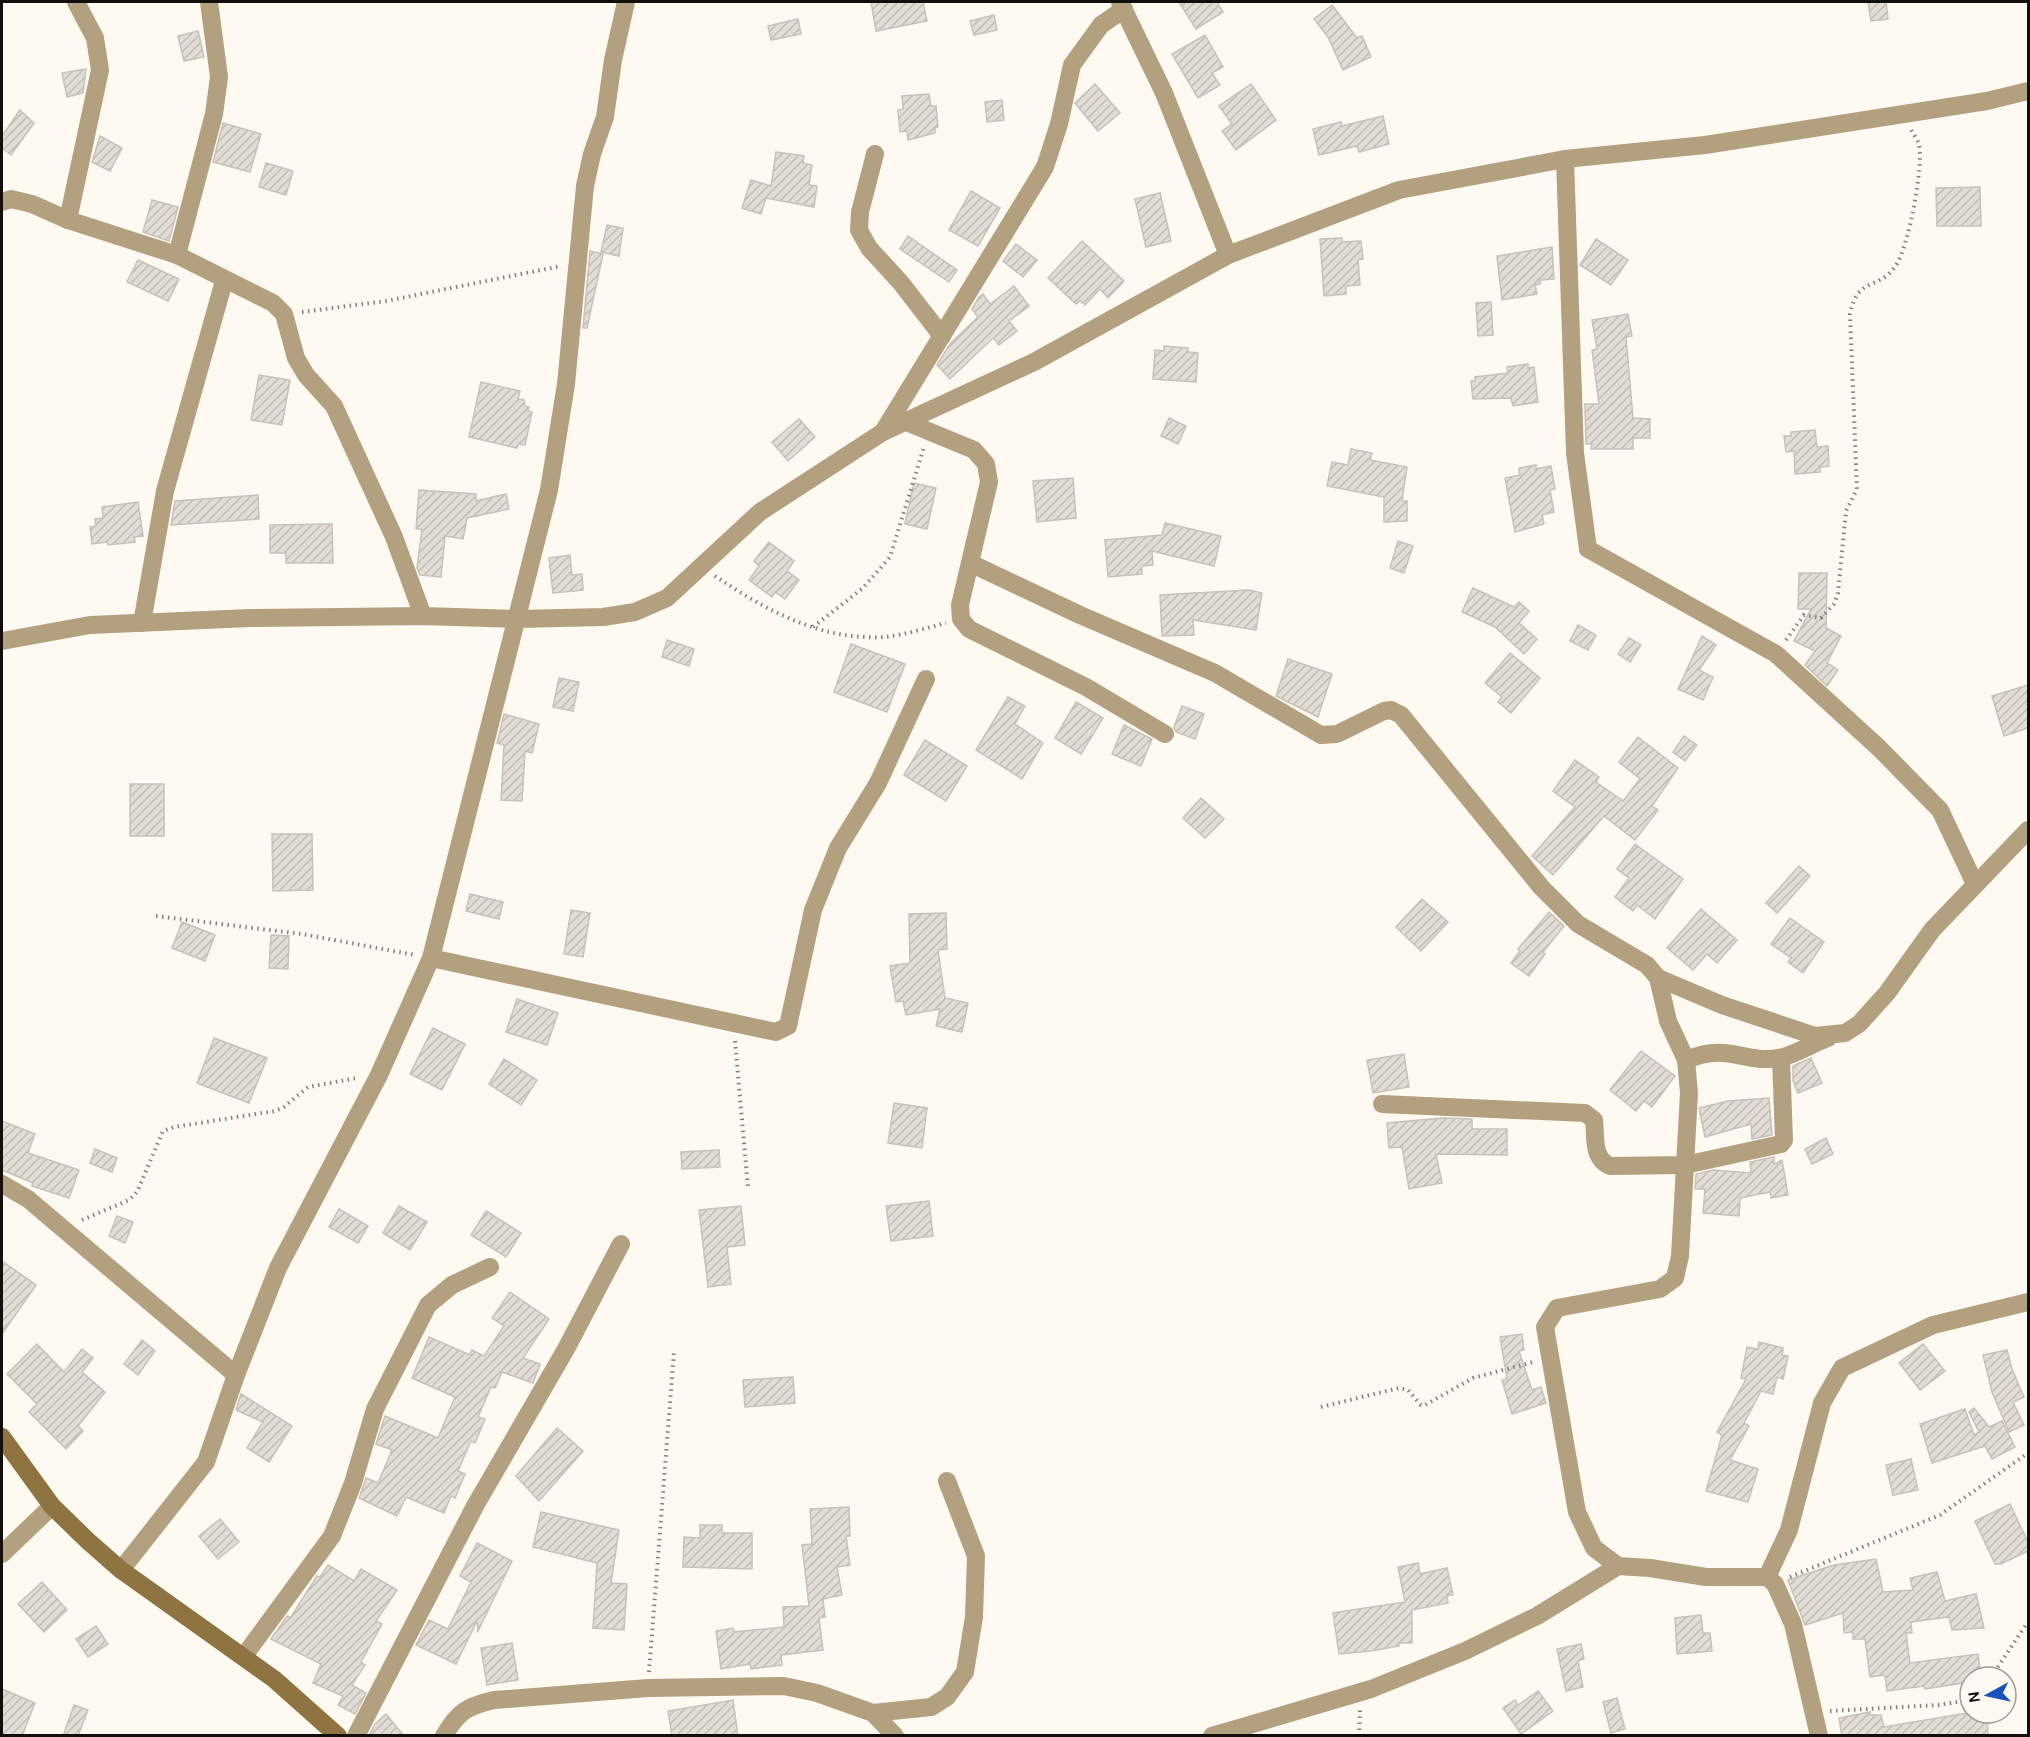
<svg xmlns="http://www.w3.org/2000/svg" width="2030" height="1737" font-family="Karla,sans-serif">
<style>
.building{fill:url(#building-hatch);stroke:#c6c2b9;stroke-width:1.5}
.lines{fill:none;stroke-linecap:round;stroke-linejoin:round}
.path{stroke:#83807a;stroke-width:4;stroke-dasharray:1.5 4.5;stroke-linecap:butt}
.street{stroke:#b3a07f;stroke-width:18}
.secondary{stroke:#8f7441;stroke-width:18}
</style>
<defs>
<pattern id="building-hatch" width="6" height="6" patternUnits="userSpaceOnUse" patternTransform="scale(1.5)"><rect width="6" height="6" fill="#e2ded5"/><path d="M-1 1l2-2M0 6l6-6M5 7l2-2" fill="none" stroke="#c1bdb6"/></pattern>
</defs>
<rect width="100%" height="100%" fill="#fffaf1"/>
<!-- building -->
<g class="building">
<polygon points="871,2 923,2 927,21 876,31"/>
<polygon points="1179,2 1217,2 1223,12 1196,29"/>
<polygon points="1868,2 1886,2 1888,19 1871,21"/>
<polygon points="1332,5 1357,38 1362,36 1371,57 1343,70 1328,37 1314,19"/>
<polygon points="994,15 997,30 974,35 970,21"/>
<polygon points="798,19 801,34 771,40 768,26"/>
<polygon points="198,31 204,57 184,61 178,36"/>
<polygon points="1205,35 1223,67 1212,73 1220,85 1198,98 1172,54"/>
<polygon points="86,69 83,93 67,97 62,73"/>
<polygon points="1095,84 1120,113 1098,131 1075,103"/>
<polygon points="1251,84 1276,120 1236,150 1222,131 1232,124 1219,106"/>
<polygon points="929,94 931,106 936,106 938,127 935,128 935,133 908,140 907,131 900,132 898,110 903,109 902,96"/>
<polygon points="1002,100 1004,120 987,122 985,102"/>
<polygon points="20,110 34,123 11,155 2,148 2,136"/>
<polygon points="1383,116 1389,144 1359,152 1357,146 1319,155 1313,129 1341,122 1342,126"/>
<polygon points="223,123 261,134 250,172 213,162"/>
<polygon points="100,136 122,148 110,171 92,162"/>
<polygon points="776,152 804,156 803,163 812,165 809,185 817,186 814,207 766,198 761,214 742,208 751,180 771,186"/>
<polygon points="266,163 293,171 286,195 259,187"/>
<polygon points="1980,187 1981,226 1937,226 1936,188"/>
<polygon points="971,191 1000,208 978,246 949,230"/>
<polygon points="1160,193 1171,241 1146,247 1135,199"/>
<polygon points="152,200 178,207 169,241 143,232"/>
<polygon points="607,225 623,228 619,256 601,252"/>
<polygon points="908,236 957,270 949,282 900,249"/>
<polygon points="1342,238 1342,242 1361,241 1363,259 1358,260 1360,285 1346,286 1346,294 1324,296 1320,239"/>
<polygon points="1596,239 1628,260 1611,285 1580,265"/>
<polygon points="1082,241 1124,281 1108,298 1100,289 1085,305 1080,301 1076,304 1048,278"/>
<polygon points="1016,244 1037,260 1023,277 1003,261"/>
<polygon points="1552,247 1554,279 1540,280 1540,284 1535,285 1537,294 1502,300 1497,256"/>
<polygon points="590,251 603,254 587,328 583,328"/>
<polygon points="138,260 179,279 168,301 127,282"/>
<polygon points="1014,286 1029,306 1009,321 1017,331 999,345 993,338 950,379 937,365 950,344 978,317 972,309 979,297 983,294 990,304"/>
<polygon points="1491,302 1493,335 1478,336 1476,303"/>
<polygon points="1628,314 1632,336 1626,337 1633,418 1650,419 1650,438 1633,438 1633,449 1591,449 1592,444 1586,444 1585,404 1599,404 1592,350 1597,349 1592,320"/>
<polygon points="1164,346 1188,348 1188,352 1198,353 1196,382 1153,379 1155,350 1164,351"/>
<polygon points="1528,364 1528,368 1534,367 1538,402 1513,406 1511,398 1473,399 1471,381 1475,381 1475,377 1508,373 1507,367"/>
<polygon points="259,375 290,380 282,425 251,420"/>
<polygon points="481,382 520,391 518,399 524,400 525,406 529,407 528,411 532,412 525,445 518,444 517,448 469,437"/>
<polygon points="1169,418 1186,426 1178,444 1161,436"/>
<polygon points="799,419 815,437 788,461 772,442"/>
<polygon points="1815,430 1817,447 1828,446 1829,466 1820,467 1820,472 1795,474 1794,451 1786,452 1784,436 1791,436 1791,432"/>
<polygon points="1351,449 1372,453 1370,460 1407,467 1402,501 1407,501 1407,521 1384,522 1384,497 1327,486 1332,462 1348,465"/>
<polygon points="1536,465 1536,469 1551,466 1555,489 1550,490 1554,512 1542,515 1544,524 1515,532 1505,478 1520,475 1519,468"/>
<polygon points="1073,478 1076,518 1037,522 1033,481"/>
<polygon points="914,483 936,488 927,529 905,524"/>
<polygon points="419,490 476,494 476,501 506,494 509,509 467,518 463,539 445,536 441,577 420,575 417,568 422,529 416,529"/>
<polygon points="258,495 259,519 171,525 175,501"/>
<polygon points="138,502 143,536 134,537 135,542 108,545 107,542 92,544 90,527 96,526 95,519 103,518 102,507"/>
<polygon points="1165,523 1221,536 1214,566 1152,551 1153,565 1142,566 1142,574 1108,577 1105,540 1162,535"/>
<polygon points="332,524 333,563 286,563 286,553 270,553 270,525"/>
<polygon points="1398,541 1413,546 1404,573 1390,568"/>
<polygon points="769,542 794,561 787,571 799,580 785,599 775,592 772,597 749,580 759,566 754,561"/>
<polygon points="570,555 572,575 582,574 583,590 553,593 549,558"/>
<polygon points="1799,573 1827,573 1826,628 1841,636 1827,663 1838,670 1827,686 1805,665 1815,651 1794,641 1811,609 1798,609"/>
<polygon points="1473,588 1514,607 1519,602 1529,611 1519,623 1537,639 1524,654 1495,627 1462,612"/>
<polygon points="1249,590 1262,593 1256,630 1193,620 1194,635 1162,636 1160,595"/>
<polygon points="1578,625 1596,635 1588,650 1570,641"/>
<polygon points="1702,636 1716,645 1699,670 1713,677 1703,700 1678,689"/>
<polygon points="1629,638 1641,645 1630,662 1618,654"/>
<polygon points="667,640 694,649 689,666 662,657"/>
<polygon points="851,644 905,664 887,712 834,692"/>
<polygon points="1510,653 1540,678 1511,713 1498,702 1502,697 1485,683"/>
<polygon points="1288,659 1332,674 1318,717 1276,696"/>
<polygon points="559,678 579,682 573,711 553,707"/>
<polygon points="2028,685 2028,728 2004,736 1992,696"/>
<polygon points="1008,697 1025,706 1015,724 1043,743 1022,779 976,750"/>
<polygon points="1076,702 1103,718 1081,754 1055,738"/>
<polygon points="1182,706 1204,714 1195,739 1176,732 1174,727"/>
<polygon points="504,714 539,724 532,753 525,751 522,801 501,800 504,745 497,743"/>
<polygon points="1124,725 1152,739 1141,766 1112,754"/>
<polygon points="1684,736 1697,745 1685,761 1673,752"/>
<polygon points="1638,737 1678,768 1652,806 1658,810 1635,840 1604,816 1553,875 1532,856 1575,807 1553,791 1575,760 1599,777 1596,782 1623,801 1640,779 1619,762"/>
<polygon points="925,740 967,766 946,801 904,775"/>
<rect x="130" y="784" width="34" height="52"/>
<polygon points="1201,798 1224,819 1205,838 1183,818"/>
<polygon points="272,834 312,834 313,890 273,891"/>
<polygon points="1635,844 1683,879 1655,919 1637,905 1633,911 1615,897 1629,878 1617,869"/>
<polygon points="1799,866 1810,876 1777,913 1766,903"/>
<polygon points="470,894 503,902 499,919 466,911"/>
<polygon points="1422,899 1448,922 1421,951 1396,927"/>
<polygon points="1701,909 1737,940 1717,963 1707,954 1693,970 1667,948"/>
<polygon points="571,910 590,913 583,957 564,954"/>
<polygon points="1549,912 1564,926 1543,952 1545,954 1529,976 1511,963 1520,951 1518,949"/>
<polygon points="946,913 947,949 938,950 945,998 968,1003 962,1032 936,1026 940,1009 906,1015 903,1001 896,1002 890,966 910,963 909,914"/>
<polygon points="1790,918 1824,942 1803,973 1788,962 1791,958 1771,944"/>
<polygon points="182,922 215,935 205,961 172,948"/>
<polygon points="271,935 289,936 288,969 269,968"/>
<polygon points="517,999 558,1013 547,1045 506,1032"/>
<polygon points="433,1028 465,1044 442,1090 410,1074"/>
<polygon points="214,1038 267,1058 249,1103 197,1083"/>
<polygon points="1641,1051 1675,1076 1652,1107 1644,1101 1636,1111 1610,1090"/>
<polygon points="1404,1054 1409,1087 1373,1093 1367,1060"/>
<polygon points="1811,1058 1822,1083 1798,1093 1793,1081 1793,1066"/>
<polygon points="504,1059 537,1080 521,1105 489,1084"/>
<polygon points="1769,1098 1772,1135 1752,1139 1751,1124 1705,1137 1699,1108 1728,1101"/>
<polygon points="894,1103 927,1108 922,1148 888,1143"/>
<polygon points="1443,1118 1472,1119 1472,1129 1507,1129 1507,1155 1436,1154 1442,1183 1409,1189 1402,1147 1389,1148 1387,1123"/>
<polygon points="2,1121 35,1134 28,1153 79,1170 69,1198 32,1186 33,1183 2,1170"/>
<polygon points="1826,1138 1833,1154 1812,1164 1805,1149"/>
<polygon points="95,1149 117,1158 112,1172 90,1163"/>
<polygon points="719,1150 720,1167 682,1169 681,1152"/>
<polygon points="1774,1157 1774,1164 1782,1160 1788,1195 1771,1198 1770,1192 1740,1198 1739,1216 1703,1213 1705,1189 1695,1189 1696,1174 1713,1170 1751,1173 1750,1162"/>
<polygon points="929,1201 933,1236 891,1241 886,1206"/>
<polygon points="399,1206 427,1222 410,1250 383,1233"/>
<polygon points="741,1206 745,1245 727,1247 731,1284 708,1287 699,1210"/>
<polygon points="339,1209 368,1226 358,1243 329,1227"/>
<polygon points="486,1211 521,1233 506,1257 471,1235"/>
<polygon points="117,1216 133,1222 125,1243 109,1236"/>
<polygon points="2,1261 36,1285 2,1334"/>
<polygon points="510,1292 549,1319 523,1358 540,1364 533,1383 502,1372 495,1388 491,1387 478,1417 485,1419 475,1443 471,1441 458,1471 465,1474 455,1498 451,1496 444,1513 406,1497 397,1516 359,1498 366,1478 378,1483 392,1450 376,1444 385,1416 438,1438 455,1397 412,1378 429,1337 470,1355 472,1350 484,1356 504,1326 492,1318"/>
<polygon points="1522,1334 1524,1350 1519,1351 1532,1390 1541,1387 1546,1403 1512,1414 1502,1380 1507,1379 1500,1337"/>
<polygon points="142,1340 155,1351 138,1375 124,1364"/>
<polygon points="1759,1342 1783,1348 1782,1355 1788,1356 1783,1379 1777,1377 1773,1394 1761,1391 1744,1423 1749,1426 1730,1460 1758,1469 1748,1502 1706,1491 1722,1435 1717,1432 1746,1379 1741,1378 1747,1347 1758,1349"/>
<polygon points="37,1344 64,1372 82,1349 93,1358 82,1372 105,1392 78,1426 83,1431 66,1449 29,1412 37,1404 7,1374"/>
<polygon points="1923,1344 1945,1371 1920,1390 1899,1363"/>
<polygon points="2007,1350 2012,1369 2024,1397 2013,1402 2024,1425 2009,1432 1992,1392 1983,1355"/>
<polygon points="793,1377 795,1403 745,1407 743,1380"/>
<polygon points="241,1394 292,1426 269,1462 247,1448 263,1422 236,1410"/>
<polygon points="1974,1408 1989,1427 2002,1421 2015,1447 1992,1459 1985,1446 1932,1463 1920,1424 1965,1409 1974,1435 1979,1432 1969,1412"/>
<polygon points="557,1428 583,1451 539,1501 516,1476"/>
<polygon points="1911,1459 1918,1490 1893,1495 1886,1465"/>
<polygon points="2010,1504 2028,1542 2028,1551 2001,1564 1995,1564 1975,1521"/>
<polygon points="849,1507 850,1536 846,1536 850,1565 837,1567 842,1595 823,1599 825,1617 819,1618 823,1650 781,1655 782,1665 751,1669 750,1664 721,1669 716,1631 733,1628 734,1632 784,1627 783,1607 809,1606 802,1545 812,1544 810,1509"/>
<polygon points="541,1512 619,1530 611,1583 627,1584 624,1630 593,1628 597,1563 533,1547"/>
<polygon points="220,1519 239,1542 218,1559 199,1536"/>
<polygon points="700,1525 722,1525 722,1533 752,1533 752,1569 683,1567 684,1537 700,1538"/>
<polygon points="477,1543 512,1561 478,1631 477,1621 456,1664 416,1645 429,1620 448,1629 471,1582 460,1576"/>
<polygon points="1876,1559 1883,1592 1913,1590 1910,1578 1937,1572 1945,1601 1976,1594 1984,1628 1952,1630 1949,1617 1911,1622 1912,1633 1906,1633 1910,1663 1978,1654 1981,1677 1970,1677 1970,1682 1925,1689 1924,1686 1887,1691 1885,1675 1870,1677 1865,1639 1853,1639 1853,1632 1844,1633 1843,1613 1805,1625 1788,1580 1834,1565"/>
<polygon points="1418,1563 1420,1574 1447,1568 1453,1595 1447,1596 1448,1603 1412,1610 1412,1643 1398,1643 1399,1646 1371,1651 1339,1654 1333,1613 1405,1602 1398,1567"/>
<polygon points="328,1565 354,1581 361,1569 397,1590 376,1621 382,1624 361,1662 365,1665 352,1685 366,1693 355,1714 338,1705 343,1696 313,1683 321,1664 271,1639 287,1616 291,1617 317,1576 320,1577"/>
<polygon points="42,1582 67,1610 44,1632 18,1604"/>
<polygon points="1701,1615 1703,1633 1710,1633 1712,1651 1677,1654 1675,1618"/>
<polygon points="96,1626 108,1644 88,1657 76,1639"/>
<polygon points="512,1643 518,1680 487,1685 481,1648"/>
<polygon points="1581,1644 1584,1659 1578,1661 1583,1687 1566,1691 1557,1649"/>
<polygon points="2,1689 35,1703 22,1736 2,1736"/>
<polygon points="1538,1691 1553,1711 1521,1734 1503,1708 1515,1700 1518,1705"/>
<polygon points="1617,1698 1625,1729 1611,1733 1603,1702"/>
<polygon points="733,1700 738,1736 672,1736 668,1711"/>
<polygon points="74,1705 88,1710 78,1736 63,1736"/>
<polygon points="1870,1712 1870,1715 1881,1715 1884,1727 1967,1713 1987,1713 1988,1736 1842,1736 1839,1718"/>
<polygon points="386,1714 404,1736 369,1736 375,1724"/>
</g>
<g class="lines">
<!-- path -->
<g class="path">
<polyline points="302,312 386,301 561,266"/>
<path d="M 715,576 C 764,609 821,641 884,637 C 905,635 926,628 946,623"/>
<polyline points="813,627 863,588 890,557 924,447"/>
<path d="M 1786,640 L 1804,615 L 1821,618 L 1834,604 L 1838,593 L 1846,511 L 1857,489 L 1850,314 C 1858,276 1877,291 1895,267 C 1908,250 1924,166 1919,145 C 1918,140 1913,134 1911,129"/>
<polyline points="156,916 302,934 415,955"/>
<polyline points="735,1041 748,1188"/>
<polyline points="82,1220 129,1200 137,1192 163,1131 174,1127 275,1111 284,1107 308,1087 357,1078"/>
<polyline points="1321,1407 1399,1388 1408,1390 1421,1405 1425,1405 1473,1378 1533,1362"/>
<polyline points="1790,1577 1940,1515 2028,1453"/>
<polyline points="649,1672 674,1352"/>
<polyline points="1991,1677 2028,1622"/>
<polyline points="1830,1711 1938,1705 1970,1700"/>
<polyline points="1359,1736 1360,1710"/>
</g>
<!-- street -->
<g class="street">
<polyline points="1120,2 1164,93 1228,255"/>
<polyline points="875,154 860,212 859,230 869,248 901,283 942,336"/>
<polyline points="1565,159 1575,453 1588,549 1776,654 1879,748 1940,810 1975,884"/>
<polyline points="2,202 11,199 32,204 68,220 177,255 273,303 284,314 296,358 306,375 334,406 394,537 423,616"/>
<polyline points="68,220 100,70 95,38 76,2"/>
<polyline points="177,255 214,114 219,77 209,2"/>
<polyline points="904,421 974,450 986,464 989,482 960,605 961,619 969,629 1086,687 1165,734"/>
<polyline points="883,432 1045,167 1059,124 1072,65 1101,25 1124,9"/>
<polyline points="970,563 1080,615 1215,673 1321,735 1337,734 1384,711 1391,710 1401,715 1541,887 1578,924 1647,965 1658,978 1668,1021 1686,1060 1689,1093 1680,1256 1675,1278 1660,1289 1557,1308 1545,1327 1577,1512 1594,1548 1618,1566 1650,1568 1706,1577 1767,1577 1775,1584 1793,1624 1819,1736"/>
<polyline points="142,623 165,491 224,281"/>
<polyline points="2,641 90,625 250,618 423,616 518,619 603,617 635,612 667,598 760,512 883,432 1034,362 1228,255 1399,190 1565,159 1705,145 1987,101 2028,91"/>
<polyline points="431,958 776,1032 788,1026 813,910 838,848 878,783 926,679"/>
<polyline points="1658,978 1722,1005 1815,1036 1845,1033 1859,1024 1887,993 1932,930 2028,830"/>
<path d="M 1686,1060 C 1729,1042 1743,1064 1779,1058 C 1795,1055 1813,1043 1828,1038"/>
<path d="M 1382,1104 L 1585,1113 L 1594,1120 C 1596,1138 1592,1158 1610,1166 L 1685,1165 L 1781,1144 L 1784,1140 L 1781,1058"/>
<polyline points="2,1184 28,1199 236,1375"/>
<polyline points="2,1554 52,1506"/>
<polyline points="121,1570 206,1462 236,1375 278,1268 379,1075 431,958 549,490 566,384 585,186 592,154 605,117 613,60 626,2"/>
<polyline points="1767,1577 1789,1530 1822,1403 1842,1368 1933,1325 2028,1302"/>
<polyline points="244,1656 332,1536 353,1483 375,1409 428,1305 452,1285 490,1267"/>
<polyline points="873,1713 931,1707 947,1697 965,1672 974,1617 976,1556 947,1481"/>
<polyline points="356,1736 475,1506 566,1349 621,1244"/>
<path d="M 444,1736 C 458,1711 468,1706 494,1700 L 648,1688 L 784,1686 L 817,1693 L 873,1713 L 895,1736"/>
<polyline points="1212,1736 1371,1689 1465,1651 1537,1616 1618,1566"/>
</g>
<!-- secondary -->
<polyline class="secondary" points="2,1437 52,1506 88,1541 121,1570 274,1679 338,1736"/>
</g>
<!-- border -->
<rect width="2030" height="1737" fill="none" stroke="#100f0c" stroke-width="6"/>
<!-- north arrow -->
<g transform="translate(1988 1695) rotate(262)"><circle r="28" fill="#fffaf1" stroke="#9f9c95" stroke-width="1.5"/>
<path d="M0-4.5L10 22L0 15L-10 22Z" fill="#1a51bd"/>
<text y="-9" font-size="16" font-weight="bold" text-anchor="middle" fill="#100f0c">N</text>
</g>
</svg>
